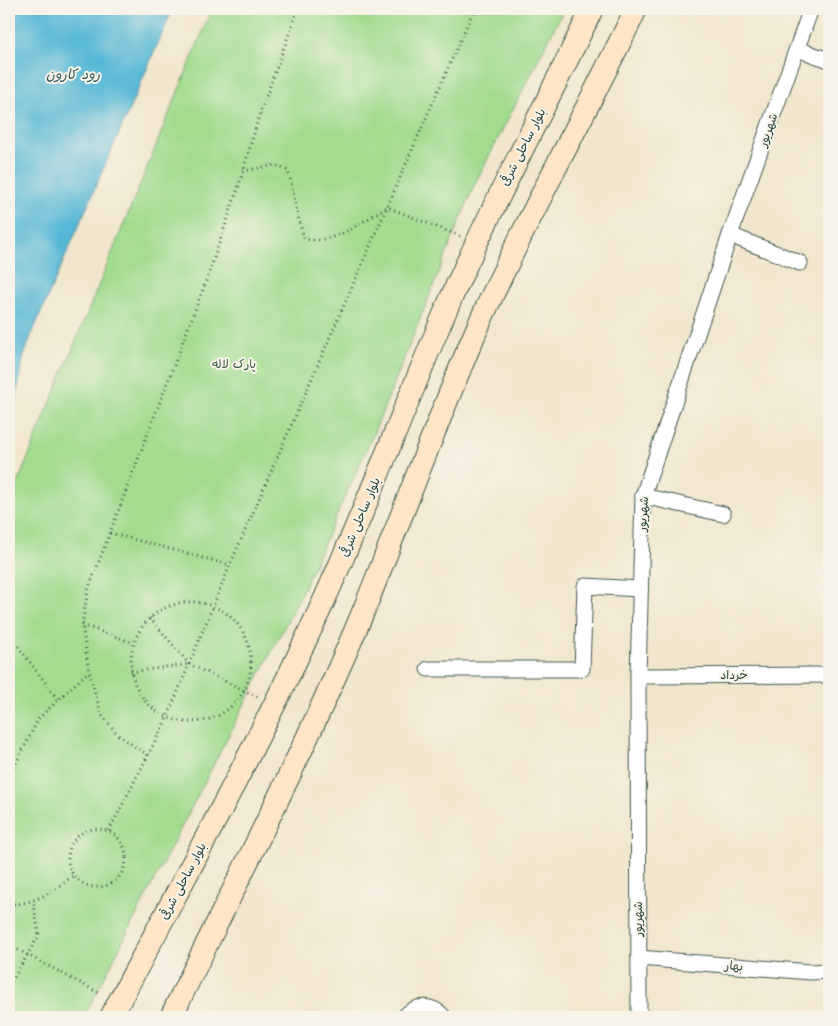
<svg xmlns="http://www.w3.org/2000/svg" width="838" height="1026" font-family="'Shantell Sans','Playpen Sans Arabic',sans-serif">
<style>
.green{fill:#a2dc8f;stroke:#608c62}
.water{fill:#57b8d6;stroke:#3b7a85}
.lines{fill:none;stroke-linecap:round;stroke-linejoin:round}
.street-casing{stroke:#3e564b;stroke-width:17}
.secondary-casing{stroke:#3e564b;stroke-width:24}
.path{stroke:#3e564b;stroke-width:3;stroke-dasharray:1 4;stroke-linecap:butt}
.street{stroke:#fff;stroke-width:15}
.secondary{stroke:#fde5c5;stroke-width:22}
.labels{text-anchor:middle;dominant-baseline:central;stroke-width:4;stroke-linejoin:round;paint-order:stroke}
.street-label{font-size:12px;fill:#1f3d34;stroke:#f7f3e8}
.park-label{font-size:12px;fill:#395d46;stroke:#f7f3e8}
.water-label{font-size:14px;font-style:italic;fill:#2d5c5c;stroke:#f7f3e8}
</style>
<rect width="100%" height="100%" fill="#f7f3e8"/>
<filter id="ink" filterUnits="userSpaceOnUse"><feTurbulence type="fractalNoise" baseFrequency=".02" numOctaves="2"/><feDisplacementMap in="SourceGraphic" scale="10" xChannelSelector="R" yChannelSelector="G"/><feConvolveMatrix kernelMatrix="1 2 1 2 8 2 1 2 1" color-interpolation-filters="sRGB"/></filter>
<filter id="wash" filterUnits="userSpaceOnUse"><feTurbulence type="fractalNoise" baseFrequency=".0096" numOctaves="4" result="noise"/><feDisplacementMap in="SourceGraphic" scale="20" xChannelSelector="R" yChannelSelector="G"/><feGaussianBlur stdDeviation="1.12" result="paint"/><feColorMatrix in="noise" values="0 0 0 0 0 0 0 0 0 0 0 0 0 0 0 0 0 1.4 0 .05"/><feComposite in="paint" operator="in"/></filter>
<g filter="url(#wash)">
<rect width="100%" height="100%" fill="#f1e6cd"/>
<!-- green -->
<polygon class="green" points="212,9 564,9 474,186 373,435 298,600 84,1017 9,1017 9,504"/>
<!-- water -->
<polygon class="water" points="9,9 173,9 31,336 23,359 9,443"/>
</g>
<g filter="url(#ink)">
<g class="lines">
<defs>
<g id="street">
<polyline points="797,49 829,60"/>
<polyline points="730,235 800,263"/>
<polyline points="643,496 723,514"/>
<polyline points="428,669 582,669 585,586 640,589"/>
<polyline points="638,676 829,675"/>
<polyline points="639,958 810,972 829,971"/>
<path d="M 404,1017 C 416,1004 432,1004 444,1017"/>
<polyline points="639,1017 638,676 643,496 730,235 811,9"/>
</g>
<g id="secondary">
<path d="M 111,1017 C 182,882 257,747 321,607 C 368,505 407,399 452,296 C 495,199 546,105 592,9"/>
<path d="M 171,1017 C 234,887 301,758 358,624 C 401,521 438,415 484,313 C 531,210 587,111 636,9"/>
</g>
</defs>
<!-- street casing -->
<use href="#street" class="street-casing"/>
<!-- secondary casing -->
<use href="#secondary" class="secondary-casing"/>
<!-- path -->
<g class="path">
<path d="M 243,171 L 276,165 L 288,171 C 295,194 296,217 305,239 C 335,245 362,221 387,207 L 460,236"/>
<polyline points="110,533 230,565"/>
<circle cx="191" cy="662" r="60"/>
<polyline points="150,618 189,664 258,697"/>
<polyline points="82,625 134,643"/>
<polyline points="9,634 58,700"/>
<polyline points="131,672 189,664"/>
<polyline points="148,755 119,736 101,714 89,671 82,625 88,590 208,276 239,185 258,119 298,9"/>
<polyline points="9,777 39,718 89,671"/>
<circle cx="97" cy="858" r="29"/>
<polyline points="109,831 167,718 230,565 474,9"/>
<path d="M 9,904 C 35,905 52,891 73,876"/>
<polyline points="9,945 101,994"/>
<polyline points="9,986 39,935 33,900"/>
</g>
<!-- street -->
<use href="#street" class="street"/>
<!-- secondary -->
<use href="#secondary" class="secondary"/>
</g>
</g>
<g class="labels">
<!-- street labels -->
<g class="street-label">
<text transform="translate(768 130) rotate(-70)">شهریور</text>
<text transform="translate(523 147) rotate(-63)">بلوار ساحلی شرقی</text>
<text transform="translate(643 514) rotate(-86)">شهریور</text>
<text transform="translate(360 517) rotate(-67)">بلوار ساحلی شرقی</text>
<text x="734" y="675">خرداد</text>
<text transform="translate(183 881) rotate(-62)">بلوار ساحلی شرقی</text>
<text transform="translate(638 919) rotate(-90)">شهریور</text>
<text transform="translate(734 966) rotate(5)">بهار</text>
</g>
<!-- park labels -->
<g class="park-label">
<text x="234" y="364">پارک لاله</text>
</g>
<!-- water labels -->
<g class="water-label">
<text x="73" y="74">رود کارون</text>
</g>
</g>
<!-- margin -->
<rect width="838" height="1026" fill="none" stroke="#f7f3e8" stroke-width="30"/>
</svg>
